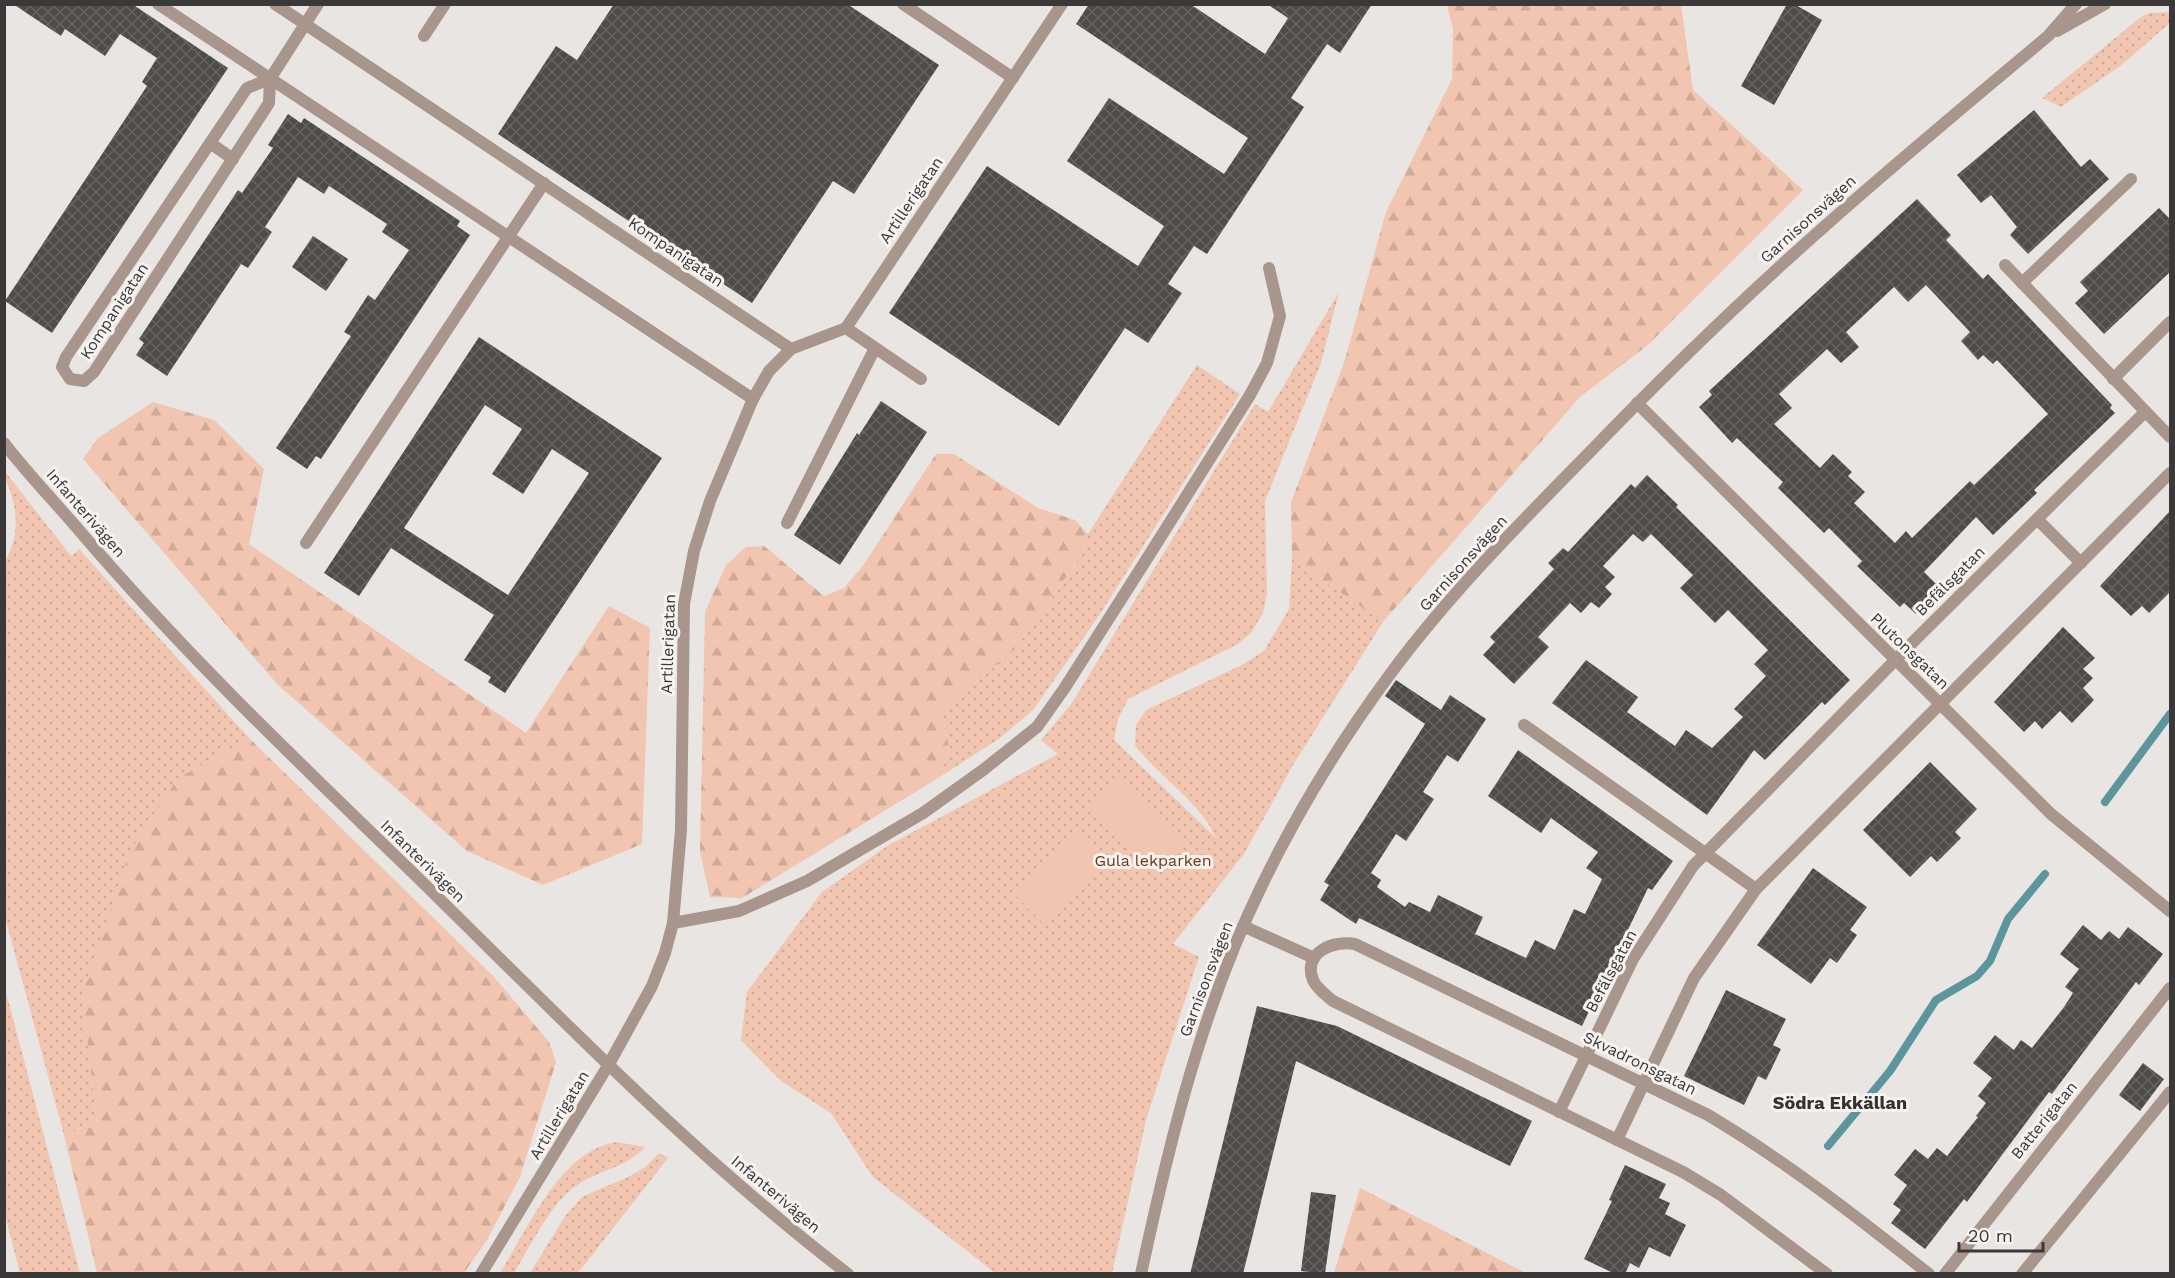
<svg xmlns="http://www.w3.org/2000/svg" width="2175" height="1278" font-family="'Work Sans',sans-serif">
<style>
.green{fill:url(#green-dots)}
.forest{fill:url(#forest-firs)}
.pitch{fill:#f1c5af}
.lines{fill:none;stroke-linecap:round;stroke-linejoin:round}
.stream{stroke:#5d959d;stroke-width:8}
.building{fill:url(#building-cross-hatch);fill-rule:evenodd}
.service{stroke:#a8958b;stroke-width:12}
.minor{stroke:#a8958b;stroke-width:12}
.tertiary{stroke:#a8958b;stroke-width:12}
.labels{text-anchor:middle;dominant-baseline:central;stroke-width:6;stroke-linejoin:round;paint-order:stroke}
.street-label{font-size:16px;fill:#3a3838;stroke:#f7f3f1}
.park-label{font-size:16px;fill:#6e3716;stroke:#f7f3f1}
.neighbourhood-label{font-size:18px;font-weight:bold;fill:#353230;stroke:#f7f3f1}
</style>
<defs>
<pattern id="green-dots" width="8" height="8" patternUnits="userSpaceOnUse" patternTransform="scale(1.5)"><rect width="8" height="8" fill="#f1c5af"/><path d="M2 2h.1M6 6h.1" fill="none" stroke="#cfaa97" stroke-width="1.8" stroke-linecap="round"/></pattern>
<pattern id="forest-firs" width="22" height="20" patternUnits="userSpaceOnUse" patternTransform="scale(1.5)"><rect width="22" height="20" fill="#f1c5af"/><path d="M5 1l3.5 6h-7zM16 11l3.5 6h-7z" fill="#cfaa97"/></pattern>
<pattern id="building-cross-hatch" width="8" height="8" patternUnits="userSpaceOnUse" patternTransform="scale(1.5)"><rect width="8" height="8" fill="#4e4b49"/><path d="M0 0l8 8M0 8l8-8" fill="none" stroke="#666361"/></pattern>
</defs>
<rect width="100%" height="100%" fill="#e9e5e3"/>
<!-- green -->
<g class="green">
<polygon points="2170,12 2170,23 2120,66 2061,107 2042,98 2141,17 2149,13"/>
<path d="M 1339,292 L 1321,363 L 1265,501 L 1267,594 L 1263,613 L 1251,633 L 1238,644 L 1128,699 L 1118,719 L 1114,740 L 1216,838 C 1200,801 1158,777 1135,745 L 1136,725 L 1146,710 L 1242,665 L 1264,651 L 1289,609 L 1292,559 L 1383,622 L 1293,765 L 1244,854 L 1173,944 L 1199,957 L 1146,1120 L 1112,1273 L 995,1273 L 873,1177 L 831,1113 L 781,1081 L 741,1040 L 747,992 L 822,892 L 887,846 L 1058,754 L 1041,740 L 1072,703 L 1255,404 L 1268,412 Z"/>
<polygon points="1197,365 1240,394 1100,614 1033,710 1000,738 935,780 950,753 942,711 1015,649 1083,553 1088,534"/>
<path d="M 6,473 L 71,556 L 79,549 L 250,739 L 178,778 L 82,994 L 97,1123 L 64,1135 L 5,917 L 4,563 C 21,536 18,506 5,478 Z"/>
<polygon points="5,988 80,1273 20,1273 5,1215"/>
<path d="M 616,1142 L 645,1147 C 626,1168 598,1170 576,1186 C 550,1204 530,1247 514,1273 L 500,1273 C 528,1229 560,1151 616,1142 Z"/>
<polygon points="659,1153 668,1158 578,1273 530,1273 566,1215 582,1197 628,1177 644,1168"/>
</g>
<!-- forest -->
<g class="forest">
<polygon points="1447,5 1681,5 1693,90 1803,190 1648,345 1580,397 1383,622 1292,559 1291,502 1344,363 1386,212 1452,79 1453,29"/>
<polygon points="153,402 214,420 264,469 249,544 526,733 609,606 650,628 642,844 543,885 467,851 278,685 83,459 98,438"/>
<polygon points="936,454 954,454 1038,508 1075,520 1088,534 1083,553 1015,649 942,711 950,753 935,780 742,898 710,897 700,852 705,612 726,565 746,547 764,546 824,596 844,588 862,567"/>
<polygon points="250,739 495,978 549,1042 556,1062 520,1177 487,1240 464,1273 97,1273 64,1135 97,1123 82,994 130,851 178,778"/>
<polygon points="1360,1188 1526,1273 1334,1273"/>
</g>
<!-- pitch -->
<g class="pitch">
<polygon points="1119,777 1187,844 1156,876 1087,810"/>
<polygon points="1073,831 1107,864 1046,926 1013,893"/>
</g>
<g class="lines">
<!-- stream -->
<g class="stream">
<polyline points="2105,802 2170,714"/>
<polyline points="1828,1146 1890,1071 1936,1000 1977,976 1990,961 2008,919 2045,874"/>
</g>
</g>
<!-- building -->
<g class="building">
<polygon points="13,4 132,4 228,68 52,333 5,301 147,86 142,82 157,58 120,34 105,56 65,29 61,36"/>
<polygon points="614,4 847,4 939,65 854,194 833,181 752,303 498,134 556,46 577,60"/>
<polygon points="1089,4 1190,4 1265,54 1288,18 1267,4 1372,4 1340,53 1327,44 1291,98 1304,107 1207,254 1194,246 1168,284 1182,293 1148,343 1125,328 1059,426 889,313 987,166 1138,266 1164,226 1067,161 1109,98 1224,174 1248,138 1076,24"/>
<polygon points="1787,4 1794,4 1822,20 1774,105 1741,86"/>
<polygon points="2034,110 2081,167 2090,159 2109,179 2028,254 2010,235 2017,227 1991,195 1981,203 1957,175"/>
<polygon points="288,114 301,123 304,118 427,199 460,221 457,226 470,235 321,459 316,456 307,469 276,448 351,336 344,332 368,295 375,300 409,250 382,232 387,224 329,186 324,194 298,177 265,227 272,232 248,268 241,264 167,376 136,355 144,343 139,339 238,190 242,193 273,148 268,145"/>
<path d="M 1917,199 L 1951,235 L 1946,240 L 1983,279 L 1988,274 L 2112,405 L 2110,408 L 2115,413 L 2034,490 L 2037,493 L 1993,535 L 1976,517 L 1924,572 L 1941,589 L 1916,614 L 1904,603 L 1900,607 L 1857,566 L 1862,561 L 1829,528 L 1824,533 L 1778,488 L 1783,482 L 1737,438 L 1732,443 L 1699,407 L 1712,395 L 1709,391 ZM 1926,285 L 1970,332 L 1961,341 L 1978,360 L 1983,355 L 1993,364 L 1997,360 L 2048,414 L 1974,485 L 1970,481 L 1912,538 L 1906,531 L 1895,543 L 1854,503 L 1865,492 L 1848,476 L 1852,472 L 1833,454 L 1820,468 L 1774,424 L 1792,408 L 1779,394 L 1827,349 L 1841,363 L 1859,347 L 1846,332 L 1894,287 L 1908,302 Z"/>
<polygon points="2159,208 2170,219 2170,272 2104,334 2075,303 2088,291 2080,282"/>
<polygon points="313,236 348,259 326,291 292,267"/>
<path d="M 479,337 L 662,458 L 505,693 L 488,682 L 491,677 L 464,660 L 494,615 L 391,548 L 359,596 L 324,573 ZM 485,405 L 522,429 L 492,474 L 523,494 L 552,449 L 589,473 L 508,595 L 404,528 Z"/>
<polygon points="881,401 927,432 840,565 794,535 857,433 859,435"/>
<polygon points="1647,475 1678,505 1676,507 1850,680 1825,705 1822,702 1765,760 1754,750 1707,815 1552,703 1586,660 1638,697 1627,712 1675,746 1686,730 1712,748 1743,717 1734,709 1766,676 1754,664 1768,650 1728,610 1715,623 1680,588 1693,575 1651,534 1643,542 1633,534 1603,566 1615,577 1605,587 1612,594 1599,608 1591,602 1581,613 1570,603 1538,637 1549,647 1514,684 1483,655 1495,642 1490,637 1554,569 1548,563 1563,548 1568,552 1631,484 1635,488"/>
<polygon points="2170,511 2170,592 2149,613 2142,606 2131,616 2100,586"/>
<polygon points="2063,627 2095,658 2083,669 2093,678 2083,688 2094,700 2072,723 2060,711 2042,729 2035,721 2024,732 1994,702"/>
<polygon points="1396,680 1441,710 1450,695 1486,719 1458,762 1447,755 1423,792 1434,799 1406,841 1396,834 1371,873 1381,880 1377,887 1405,907 1409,902 1430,912 1438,895 1483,917 1475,934 1526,958 1535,940 1555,950 1574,909 1585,914 1602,879 1586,868 1598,852 1551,818 1541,833 1488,796 1518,750 1673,861 1652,890 1648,888 1582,1026 1359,918 1356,924 1320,900 1329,885 1324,882 1425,724 1385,696"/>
<polygon points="1930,762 1977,809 1955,832 1961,838 1937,862 1931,856 1910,877 1863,830"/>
<polygon points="1813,868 1867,907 1850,930 1857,935 1837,963 1830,958 1811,984 1757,945"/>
<polygon points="2083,925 2101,940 2109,931 2119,939 2128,927 2163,954 2139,985 2136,982 2052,1094 2049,1092 1967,1202 1964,1199 1925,1249 1891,1223 1901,1210 1893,1204 1907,1185 1894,1175 1915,1149 1928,1159 1937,1148 1947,1156 1978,1117 1976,1116 1986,1103 1978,1096 1992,1078 1973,1063 1995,1035 2014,1050 2021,1040 2032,1048 2064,1007 2073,993 2065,987 2079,969 2060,954"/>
<polygon points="1726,990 1786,1019 1773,1045 1781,1049 1766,1080 1758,1076 1744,1105 1684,1076"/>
<polygon points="1257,1006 1337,1026 1532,1121 1510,1166 1296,1061 1243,1274 1190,1274"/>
<polygon points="2143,1063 2164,1079 2140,1111 2119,1095"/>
<polygon points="1625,1165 1666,1184 1659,1198 1670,1203 1665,1214 1686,1225 1670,1257 1649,1247 1639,1268 1630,1263 1625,1274 1615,1274 1584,1259 1612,1201 1609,1200"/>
<polygon points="1311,1192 1336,1195 1325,1274 1301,1271"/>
</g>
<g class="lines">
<!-- service -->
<g class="service">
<polyline points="424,36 445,4"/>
<polyline points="846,328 921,379"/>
<polyline points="2037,519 2081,563"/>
<polyline points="787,523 875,348"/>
<polyline points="673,923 739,911 807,881 923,813 983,770 1037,727 1064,689 1148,557 1250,395 1267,363 1280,316 1269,268"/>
</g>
<!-- minor -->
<g class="minor">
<polyline points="158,4 753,399"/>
<polyline points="275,4 791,349"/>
<polyline points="903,4 1013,78"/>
<polygon points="270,79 269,103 94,372 84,381 70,379 62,367 66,357 247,88"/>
<polyline points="270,79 318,4"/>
<polyline points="210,143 233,159"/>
<polyline points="2005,265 2170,437"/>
<polyline points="2022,283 2131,179"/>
<polyline points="2113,379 2170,322"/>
<polyline points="1637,403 2051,814 2170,911"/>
<polyline points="306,543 544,183"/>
<polyline points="1524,725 1756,889"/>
<polyline points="1243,926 1314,958"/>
<polyline points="609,1064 652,986 665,953 673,923 681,830 684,604 694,551 710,501 753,399 769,371 791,349 846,328 1062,4"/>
<polyline points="1559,1112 1633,959 1693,866 1916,639 2145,412"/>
<polyline points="1617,1140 1694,978 1756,889 2170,473"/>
<path d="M 1827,1274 L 1721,1195 L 1683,1172 L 1333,1001 C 1326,995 1317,989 1313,980 C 1302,952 1334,940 1355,944 L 1708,1115 C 1787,1162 1857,1217 1929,1274"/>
<polyline points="1945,1274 2170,988"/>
<polyline points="2022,1274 2170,1092"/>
</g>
<!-- tertiary -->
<g class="tertiary">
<polyline points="2057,31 2105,4"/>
<path d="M 4,443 C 27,473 53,500 78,529 C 181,650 296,760 410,870 C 552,1009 690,1153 848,1274"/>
<polyline points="481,1274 609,1064"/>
<path d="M 1141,1274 C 1170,1139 1202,1007 1263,883 C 1299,809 1342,739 1391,673 C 1448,596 1518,525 1586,456 C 1663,376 1742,299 1825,226 C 1898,161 1973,99 2048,36 L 2076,4"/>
</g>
</g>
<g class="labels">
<!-- street labels -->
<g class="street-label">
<text transform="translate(911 200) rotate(-56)">Artillerigatan</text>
<text transform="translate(1808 219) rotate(-42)">Garnisonsvägen</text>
<text transform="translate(676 252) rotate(34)">Kompanigatan</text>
<text transform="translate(114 311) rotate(-57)">Kompanigatan</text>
<text transform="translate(86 513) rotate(49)">Infanterivägen</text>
<text transform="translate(1463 563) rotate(-48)">Garnisonsvägen</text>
<text transform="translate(1950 581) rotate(-45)">Befälsgatan</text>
<text transform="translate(668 644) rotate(-88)">Artillerigatan</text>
<text transform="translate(1910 651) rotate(44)">Plutonsgatan</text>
<text transform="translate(423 861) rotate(44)">Infanterivägen</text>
<text transform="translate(1611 971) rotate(-62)">Befälsgatan</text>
<text transform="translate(1206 979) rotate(-69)">Garnisonsvägen</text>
<text transform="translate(1640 1063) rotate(26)">Skvadronsgatan</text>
<text transform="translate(559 1115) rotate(-59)">Artillerigatan</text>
<text transform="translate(2044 1120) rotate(-51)">Batterigatan</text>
<text transform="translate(776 1194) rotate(40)">Infanterivägen</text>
</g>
<!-- park labels -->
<g class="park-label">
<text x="1153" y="860">Gula lekparken</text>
</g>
<!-- neighbourhood labels -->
<g class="neighbourhood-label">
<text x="1840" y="1102">Södra Ekkällan</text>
</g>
</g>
<!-- border -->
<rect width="2175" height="1278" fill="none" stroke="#3a3838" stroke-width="12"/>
<!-- scale -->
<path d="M1959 1242v9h84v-9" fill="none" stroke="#3a3838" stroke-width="3"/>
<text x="1968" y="1242" font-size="18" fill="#3a3838" stroke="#f7f3f1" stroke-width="4.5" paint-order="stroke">20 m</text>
</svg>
